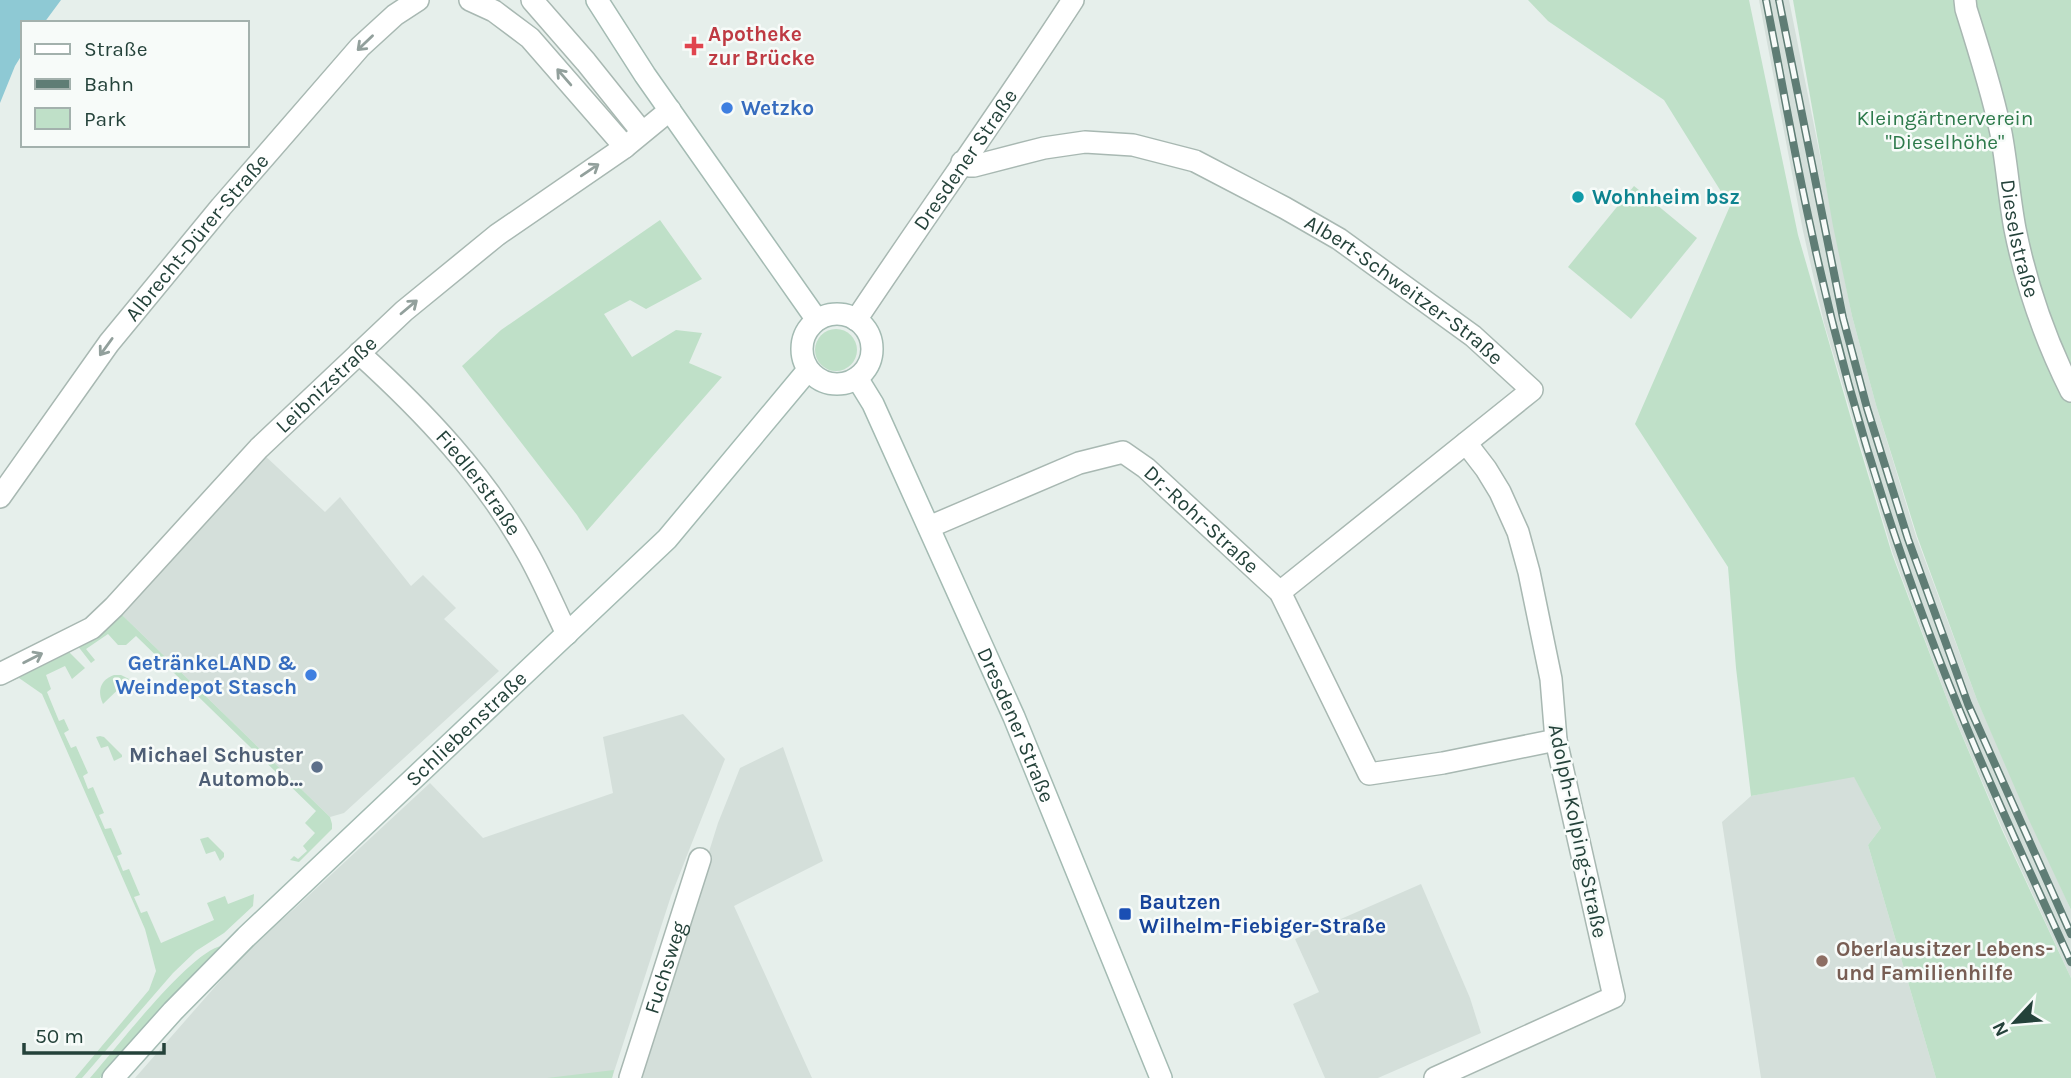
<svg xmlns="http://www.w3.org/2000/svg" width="2071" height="1078" font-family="Karla,sans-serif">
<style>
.built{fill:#d4dfda}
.green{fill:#bfe0c8}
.water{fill:#8ec9d4}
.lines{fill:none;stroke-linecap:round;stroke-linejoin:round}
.minor-casing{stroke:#a8b8b2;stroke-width:24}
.tertiary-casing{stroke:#a8b8b2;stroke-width:24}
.secondary-casing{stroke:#a4bbb3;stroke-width:24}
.minor{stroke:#fff;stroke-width:21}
.tertiary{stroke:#fff;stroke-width:21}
.secondary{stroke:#fff;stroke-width:21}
.rail-casing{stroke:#5f7d75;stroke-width:8}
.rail{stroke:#f7fbf9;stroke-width:5;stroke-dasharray:16;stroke-linecap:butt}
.oneway{stroke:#92a09c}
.health-dot{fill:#e0444e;stroke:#f7fbf9;stroke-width:2.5}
.shop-dot{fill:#3f7fe0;stroke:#f7fbf9;stroke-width:2.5}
.culture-dot{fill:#0f9aa8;stroke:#f7fbf9;stroke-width:2.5}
.service-dot{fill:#5c6f8a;stroke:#f7fbf9;stroke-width:2.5}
.transit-dot{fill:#1a4fb4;stroke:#f7fbf9;stroke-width:2.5}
.education-dot{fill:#8d6e63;stroke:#f7fbf9;stroke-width:2.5}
.labels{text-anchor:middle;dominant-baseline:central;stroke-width:5;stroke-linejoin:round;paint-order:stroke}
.health-label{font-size:21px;font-weight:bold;fill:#be3a42;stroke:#f7fbf9;text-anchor:start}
.shop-label{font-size:21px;font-weight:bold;fill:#366cbe;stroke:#f7fbf9;text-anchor:start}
.park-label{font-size:21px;fill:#2d7a4b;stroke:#f7fbf9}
.street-label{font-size:21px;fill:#24423a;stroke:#f7fbf9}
.culture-label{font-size:21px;font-weight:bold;fill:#0d838f;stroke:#f7fbf9;text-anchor:start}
.service-label{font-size:21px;font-weight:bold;fill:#4e5e75;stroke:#f7fbf9;text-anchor:end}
.transit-label{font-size:21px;font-weight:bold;fill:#164399;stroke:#f7fbf9;text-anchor:start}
.education-label{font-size:21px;font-weight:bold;fill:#785e54;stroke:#f7fbf9;text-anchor:start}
</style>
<rect width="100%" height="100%" fill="#e6efeb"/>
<!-- built -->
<g class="built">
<polygon points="1759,0 1789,0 1852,316 1876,405 1916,536 1977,700 2071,910 2071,978 2003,830 1950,707 1893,554 1824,323 1803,231"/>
<polygon points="261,452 325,512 340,497 411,586 423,575 456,608 444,619 499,671 344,813 330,817 118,611"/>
<polygon points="683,714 725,759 671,896 612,1078 135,1078 249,948 294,909 430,783 483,838 613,793 603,737"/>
<polygon points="783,747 823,861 734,906 812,1078 638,1078 718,823 740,768"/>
<polygon points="1854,776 1881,828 1868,845 1936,1078 1761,1078 1722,822 1751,796"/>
<polygon points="1421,884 1470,998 1481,1033 1378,1078 1325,1078 1293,1004 1319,992 1295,939"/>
</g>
<!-- green -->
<g class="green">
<polygon points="1528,0 1749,0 1798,235 1850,415 1892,554 1950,707 2002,830 2071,978 2071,1078 1936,1078 1868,845 1881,828 1854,777 1751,796 1736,668 1728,567 1635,424 1730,206 1664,100 1548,21"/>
<polygon points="1793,0 2071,0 2071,910 2028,818 1977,700 1917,536 1876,405 1852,316 1833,226"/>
<polygon points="1634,186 1697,238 1631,319 1568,267"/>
<polygon points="660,220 702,279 646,309 630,300 604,314 632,357 676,330 702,333 689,363 722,377 587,531 577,515 462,366 501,330"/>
<circle cx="836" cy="350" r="21"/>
<polygon points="118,611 330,817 332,824 332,829 299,862 290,860 294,856 298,859 307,851 303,846 315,833 305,823 316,811 136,636 126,645 118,645 108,634 86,649 95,660 91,663 77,645"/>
<polygon points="67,650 85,668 72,679 65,666 46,675 51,689 47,692 59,721 64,719 69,730 64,733 71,748 76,746 88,773 83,776 88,789 93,787 104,813 99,815 105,829 111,828 122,854 117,856 123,871 129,869 140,895 134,897 141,913 147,911 161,943 214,920 207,903 225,896 228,904 254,894 253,906 224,933 196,951 173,973 82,1078 75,1078 149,990 156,971 145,929 42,694 19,678 0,686 0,681"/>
<path d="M 114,675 L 121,675 L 129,679 L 103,704 C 97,691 100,680 114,675 Z"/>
<polygon points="100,736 104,737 122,755 122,757 114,761 108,746 101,748 96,737"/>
<polygon points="208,837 224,853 224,857 220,861 215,851 206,854 200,839"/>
<path d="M 222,946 L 174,994 L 100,1078 L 90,1078 C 114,1051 191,950 222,946 Z"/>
<polygon points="614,1070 612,1078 547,1078"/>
</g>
<!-- water -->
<polygon class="water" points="0,0 61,0 44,23 23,23 23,53 15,66 0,103"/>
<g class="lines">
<defs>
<g id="minor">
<polyline points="470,0 494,11 530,38 625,147"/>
<polyline points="532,0 586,62 642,132"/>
<path id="s1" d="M 1965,0 L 1966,9 C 1979,50 1992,91 2001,133 C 2007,165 2009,197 2015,229 C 2026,284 2046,341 2071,391"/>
<path id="s2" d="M 962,162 L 969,166 L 974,166 L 1044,148 L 1085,142 L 1133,145 L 1195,161 L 1285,208 L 1339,239 L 1473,336 L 1532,390 L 1280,592"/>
<path id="s3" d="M 359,353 C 424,412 484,475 527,552 C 542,578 554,607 567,634"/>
<path id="s4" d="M 0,497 L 109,343 L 221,207 L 360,47 L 395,15 L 418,0"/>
<path id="s5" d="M 929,527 L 1079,463 L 1123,452 L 1146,468 L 1280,592 L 1369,774 L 1443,763 L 1556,740"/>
<path id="s6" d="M 0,674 L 92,628 L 114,607 L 259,448 L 404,311 L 497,235 L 625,147 L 670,110"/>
<path id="s7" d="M 630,1078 L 700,859"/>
<polyline points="1435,1078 1614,997 1556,740 1551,679 1529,572 1518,532 1500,492 1486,469 1466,443"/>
</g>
<g id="tertiary">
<path id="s8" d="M 856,320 C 928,212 1003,108 1073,0"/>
</g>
<g id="secondary">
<polyline points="597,0 645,75 817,320"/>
<circle cx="837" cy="349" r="35"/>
<path id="s9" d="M 857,378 L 873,404 L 1014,717 L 1161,1078"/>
<path id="s10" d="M 113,1078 L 173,1011 L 246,937 L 667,539 L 808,370"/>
</g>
</defs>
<!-- minor casing -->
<use href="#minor" class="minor-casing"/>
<!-- tertiary casing -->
<use href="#tertiary" class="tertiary-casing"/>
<!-- secondary casing -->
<use href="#secondary" class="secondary-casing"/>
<!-- minor -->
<use href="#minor" class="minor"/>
<!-- tertiary -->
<use href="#tertiary" class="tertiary"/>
<!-- secondary -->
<use href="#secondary" class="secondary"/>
<defs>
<g id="rail">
<path d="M 1766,0 C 1781,76 1794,153 1811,229 C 1834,338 1864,446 1900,551 C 1947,692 2009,827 2071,962"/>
<polyline points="1779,0 1843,318 1867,408 1908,539 1968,704 2071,934"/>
</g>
</defs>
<!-- rail casing -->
<use href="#rail" class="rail-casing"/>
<!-- rail -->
<use href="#rail" class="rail"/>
</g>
<!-- one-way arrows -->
<defs><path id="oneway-shaft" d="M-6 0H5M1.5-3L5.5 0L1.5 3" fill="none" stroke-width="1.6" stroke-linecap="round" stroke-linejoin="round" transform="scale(1.75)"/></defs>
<g class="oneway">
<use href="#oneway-shaft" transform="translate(365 43) rotate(136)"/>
<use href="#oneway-shaft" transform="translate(564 77) rotate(-131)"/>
<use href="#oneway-shaft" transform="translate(590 170) rotate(-34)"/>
<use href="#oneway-shaft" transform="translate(409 307) rotate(-40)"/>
<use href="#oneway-shaft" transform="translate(106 347) rotate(126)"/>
<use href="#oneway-shaft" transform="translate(33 658) rotate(-27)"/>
</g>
<!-- markers -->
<path class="health-dot" d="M690.5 35.5h7v7h7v7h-7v7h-7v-7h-7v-7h7z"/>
<g class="shop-dot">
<circle cx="727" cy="108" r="7"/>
<circle cx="311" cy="675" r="7"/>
</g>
<circle class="culture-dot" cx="1578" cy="197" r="7"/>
<circle class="service-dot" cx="317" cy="767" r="7"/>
<rect class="transit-dot" x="1118" y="907" width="14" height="14" rx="3.5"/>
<circle class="education-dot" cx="1822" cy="961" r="7"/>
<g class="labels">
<!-- health labels -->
<g class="health-label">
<text x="708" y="34">Apotheke<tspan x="708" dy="24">zur Brücke</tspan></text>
</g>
<!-- shop labels -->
<g class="shop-label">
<text x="741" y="108">Wetzko</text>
<text x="297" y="663" text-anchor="end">GetränkeLAND &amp;<tspan x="297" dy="24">Weindepot Stasch</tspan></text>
</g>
<!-- park labels -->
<g class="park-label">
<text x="1945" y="118">Kleingärtnerverein<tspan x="1945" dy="24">"Dieselhöhe"</tspan></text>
</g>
<!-- street labels -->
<g class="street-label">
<text stroke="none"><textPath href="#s8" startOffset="194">Dresdener Straße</textPath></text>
<text stroke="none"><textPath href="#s4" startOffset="326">Albrecht-Dürer-Straße</textPath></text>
<text stroke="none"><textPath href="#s1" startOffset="245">Dieselstraße</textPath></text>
<text stroke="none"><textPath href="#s2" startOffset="485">Albert-Schweitzer-Straße</textPath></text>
<text stroke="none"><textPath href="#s6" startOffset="441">Leibnizstraße</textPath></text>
<text stroke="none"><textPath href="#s3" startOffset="177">Fiedlerstraße</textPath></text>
<text stroke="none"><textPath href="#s5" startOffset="312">Dr.-Rohr-Straße</textPath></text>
<text stroke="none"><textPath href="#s9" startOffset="382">Dresdener Straße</textPath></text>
<text stroke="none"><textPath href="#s10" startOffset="497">Schliebenstraße</textPath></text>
<text transform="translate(1578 831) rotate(78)">Adolph-Kolping-Straße</text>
<text stroke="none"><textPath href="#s7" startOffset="116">Fuchsweg</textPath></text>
</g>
<!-- culture labels -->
<g class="culture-label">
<text x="1592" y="197">Wohnheim bsz</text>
</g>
<!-- service labels -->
<g class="service-label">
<text x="303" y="755">Michael Schuster<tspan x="303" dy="24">Automob...</tspan></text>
</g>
<!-- transit labels -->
<g class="transit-label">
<text x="1139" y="902">Bautzen<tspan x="1139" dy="24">Wilhelm-Fiebiger-Straße</tspan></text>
</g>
<!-- education labels -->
<g class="education-label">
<text x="1836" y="949">Oberlausitzer Lebens-<tspan x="1836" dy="24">und Familienhilfe</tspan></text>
</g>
</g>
<!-- legend -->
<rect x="21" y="21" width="228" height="126" fill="#f7fbf9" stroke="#a3b1ad" stroke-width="2"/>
<rect x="35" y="44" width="35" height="10" fill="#ffffff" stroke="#a3b1ad" stroke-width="2"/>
<text x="84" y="56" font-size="21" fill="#24423a">Straße</text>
<rect x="35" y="79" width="35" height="10" fill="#5f7d75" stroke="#a3b1ad" stroke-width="2"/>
<text x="84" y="91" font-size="21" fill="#24423a">Bahn</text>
<rect x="35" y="108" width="35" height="21" fill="#bfe0c8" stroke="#a3b1ad" stroke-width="2"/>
<text x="84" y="126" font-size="21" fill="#24423a">Park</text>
<!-- north arrow -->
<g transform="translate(2015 1022) rotate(244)" stroke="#f7fbf9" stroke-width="5" paint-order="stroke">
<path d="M0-5L12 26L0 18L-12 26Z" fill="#24423a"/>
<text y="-10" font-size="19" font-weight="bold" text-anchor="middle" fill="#24423a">N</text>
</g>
<!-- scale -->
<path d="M24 1043v10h140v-10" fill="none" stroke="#24423a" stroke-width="3.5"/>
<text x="35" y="1043" font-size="21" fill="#24423a" stroke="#f7fbf9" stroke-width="5" paint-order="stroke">50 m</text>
</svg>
